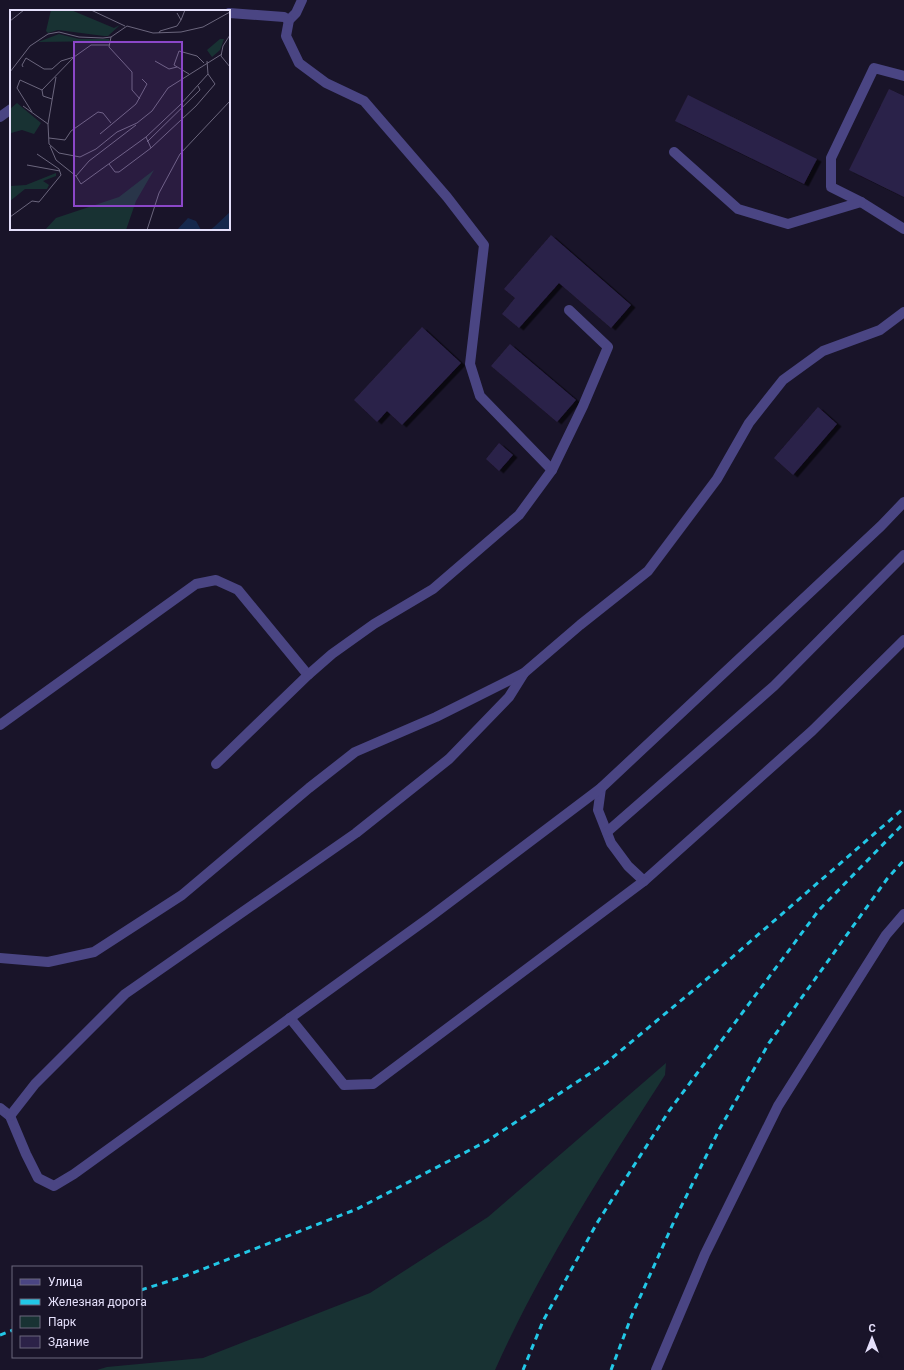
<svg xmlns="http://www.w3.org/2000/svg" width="904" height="1370" font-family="Roboto,sans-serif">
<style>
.green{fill:#183233}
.building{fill:#2c2248;filter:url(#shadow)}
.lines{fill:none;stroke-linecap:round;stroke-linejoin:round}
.minor{stroke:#4a4583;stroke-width:10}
.rail{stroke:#22c7e6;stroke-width:3;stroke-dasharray:6 5;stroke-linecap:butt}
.inset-road{fill:none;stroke:#6b667d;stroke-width:1}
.view{fill:#8b47c8;fill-opacity:0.15;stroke:#8b47c8;stroke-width:2}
.inset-edge{fill:none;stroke:#e5e0fb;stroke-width:2}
</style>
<defs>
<filter id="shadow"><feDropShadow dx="4.5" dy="2.5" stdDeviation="0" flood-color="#0009"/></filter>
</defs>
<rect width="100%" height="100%" fill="#191429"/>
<!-- green -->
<path class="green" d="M 666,1063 L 665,1075 C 603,1172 542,1265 495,1370 L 97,1370 L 107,1367 L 203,1358 L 370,1293 L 488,1217 Z"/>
<!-- building -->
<g class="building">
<polygon points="889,89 904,96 904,197 849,170"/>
<polygon points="688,95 817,159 804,184 675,121"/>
<polygon points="551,235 631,305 611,328 559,283 519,328 502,314 515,298 504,289"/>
<polygon points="422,327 461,363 402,425 387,411 377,422 354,400"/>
<polygon points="510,344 576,400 557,422 491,366"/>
<polygon points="818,407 837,424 793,475 774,458"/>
<polygon points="499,443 513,455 499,471 486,459"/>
</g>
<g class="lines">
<!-- minor -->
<g class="minor">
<polyline points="302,0 296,13 289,20 286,36 299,63 326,83 364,101 447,197 484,245 470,364 480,396 552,470"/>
<polyline points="229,13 284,17 289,20"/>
<polyline points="904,76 874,68 831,158 831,187 861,202 904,229"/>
<polyline points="0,117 11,109"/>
<polyline points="674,152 738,209 788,224 861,202"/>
<polyline points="0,725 196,584 216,580 238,590 308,675"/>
<polyline points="216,764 308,675 332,654 374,624 433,589 519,515 552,470 583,406 608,347 569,310"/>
<polyline points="601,788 598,810 611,843 628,866 644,881 812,731 904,640"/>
<polyline points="607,832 774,686 904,555"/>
<polyline points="0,958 48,962 94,952 182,895 309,788 355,752 436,717 524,673 580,625 648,571 717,479 749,423 783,380 823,351 880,330 904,312"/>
<polyline points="290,1018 344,1085 373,1084 644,881"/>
<polyline points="0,1108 10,1116 26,1154 38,1178 54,1186 74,1174 430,917 601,788 881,526 904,502"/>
<polyline points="10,1116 35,1084 125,994 356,833 449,759 509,697 524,673"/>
<polyline points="656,1370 705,1254 778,1106 886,935 904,914"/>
</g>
<!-- rail -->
<g class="rail">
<polyline points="141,1290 185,1276 357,1209 487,1141 606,1063 714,973 904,808"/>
<polyline points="0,1335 13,1330"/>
<polyline points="523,1370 543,1321 597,1223 669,1111 819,910 904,823"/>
<polyline points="611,1370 632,1315 676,1217 720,1128 769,1043 887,879 904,860"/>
</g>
</g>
<!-- overview -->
<g transform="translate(10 10)">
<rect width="220" height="220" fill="#191429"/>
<path d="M 41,0 L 61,0 L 104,18 L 110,15 L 98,26 L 94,26 L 48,20 L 38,23 L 36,21 ZM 49,24 L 69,29 L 99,29 L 99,31 L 28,32 ZM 210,29 L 214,29 L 210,40 L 202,47 L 197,40 ZM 7,93 L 31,113 L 24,124 L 12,120 L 1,123 L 0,133 L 0,99 ZM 144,160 L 126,191 L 116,220 L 35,220 L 46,208 L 109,187 ZM 46,163 L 46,166 L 33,171 L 39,175 L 37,179 L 15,179 L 0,191 L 0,176 L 16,175 Z" fill="#183233"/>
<path d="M 220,202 L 220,220 L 200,220 L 204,217 ZM 178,208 L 186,211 L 191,220 L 167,220 Z" fill="#16284c"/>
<path class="inset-road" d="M 81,0 L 115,16M 167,3 L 171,10 L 175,0M 0,11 L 14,0M 149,23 L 150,21 L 167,16 L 171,10M 220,25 L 213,36 L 211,46 L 220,57M 101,27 L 99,37 L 122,62 L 122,80 L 130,89M 145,51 L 159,59 L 167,57M 13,57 L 12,55 L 16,48 L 34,59 L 42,59 L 51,51 L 64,47 L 81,35 L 99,35M 0,62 L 20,36 L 38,24 L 49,22 L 69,27 L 93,28 L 101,27 L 117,16 L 143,23 L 171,22 L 193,17 L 220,2M 179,64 L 164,55 L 169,41 L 187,46 L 194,53M 46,67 L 38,114 L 39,134 L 49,143 L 70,147 L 86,139 L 107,122 L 127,113 L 142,101 L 158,78 L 212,44M 32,80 L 33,86 L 42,89M 13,96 L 38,114M 22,102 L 7,78 L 10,70 L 32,80 L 64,47M 90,124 L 126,94 L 137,74 L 132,69M 136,127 L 141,138 L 186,96 L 205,74 L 198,64M 39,128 L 55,130 L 61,121 L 88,102 L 93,103 L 101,113M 137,132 L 190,80 L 188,76M 40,136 L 46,150 L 66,166 L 71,174 L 136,127 L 170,95 L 198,64 L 197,51M 99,154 L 105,162 L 109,162 L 141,138M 17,155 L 50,161M 66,166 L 79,151 L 126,115M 0,207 L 22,191 L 29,192 L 51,165 L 49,159 L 27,144M 137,220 L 149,183 L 170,144 L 220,91"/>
<path class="view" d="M 64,32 L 172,32 L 172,196 L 64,196 Z"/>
<rect width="220" height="220" class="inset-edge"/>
</g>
<!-- legend -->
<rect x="12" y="1266" width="130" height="92" fill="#191429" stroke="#6b667d"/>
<rect x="20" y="1279" width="20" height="6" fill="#4a4583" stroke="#6b667d"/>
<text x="48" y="1286" font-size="12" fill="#e5e0fb">Улица</text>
<rect x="20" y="1299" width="20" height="6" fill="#22c7e6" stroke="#6b667d"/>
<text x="48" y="1306" font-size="12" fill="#e5e0fb">Железная дорога</text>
<rect x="20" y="1316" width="20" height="12" fill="#183233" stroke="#6b667d"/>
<text x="48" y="1326" font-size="12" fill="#e5e0fb">Парк</text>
<rect x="20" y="1336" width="20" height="12" fill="#2c2248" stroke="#6b667d"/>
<text x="48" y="1346" font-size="12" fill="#e5e0fb">Здание</text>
<!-- north arrow -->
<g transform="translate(872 1338)" stroke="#191429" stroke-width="3" paint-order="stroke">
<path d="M0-3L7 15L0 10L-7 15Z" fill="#e5e0fb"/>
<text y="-6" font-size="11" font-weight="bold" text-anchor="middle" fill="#e5e0fb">С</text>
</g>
</svg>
